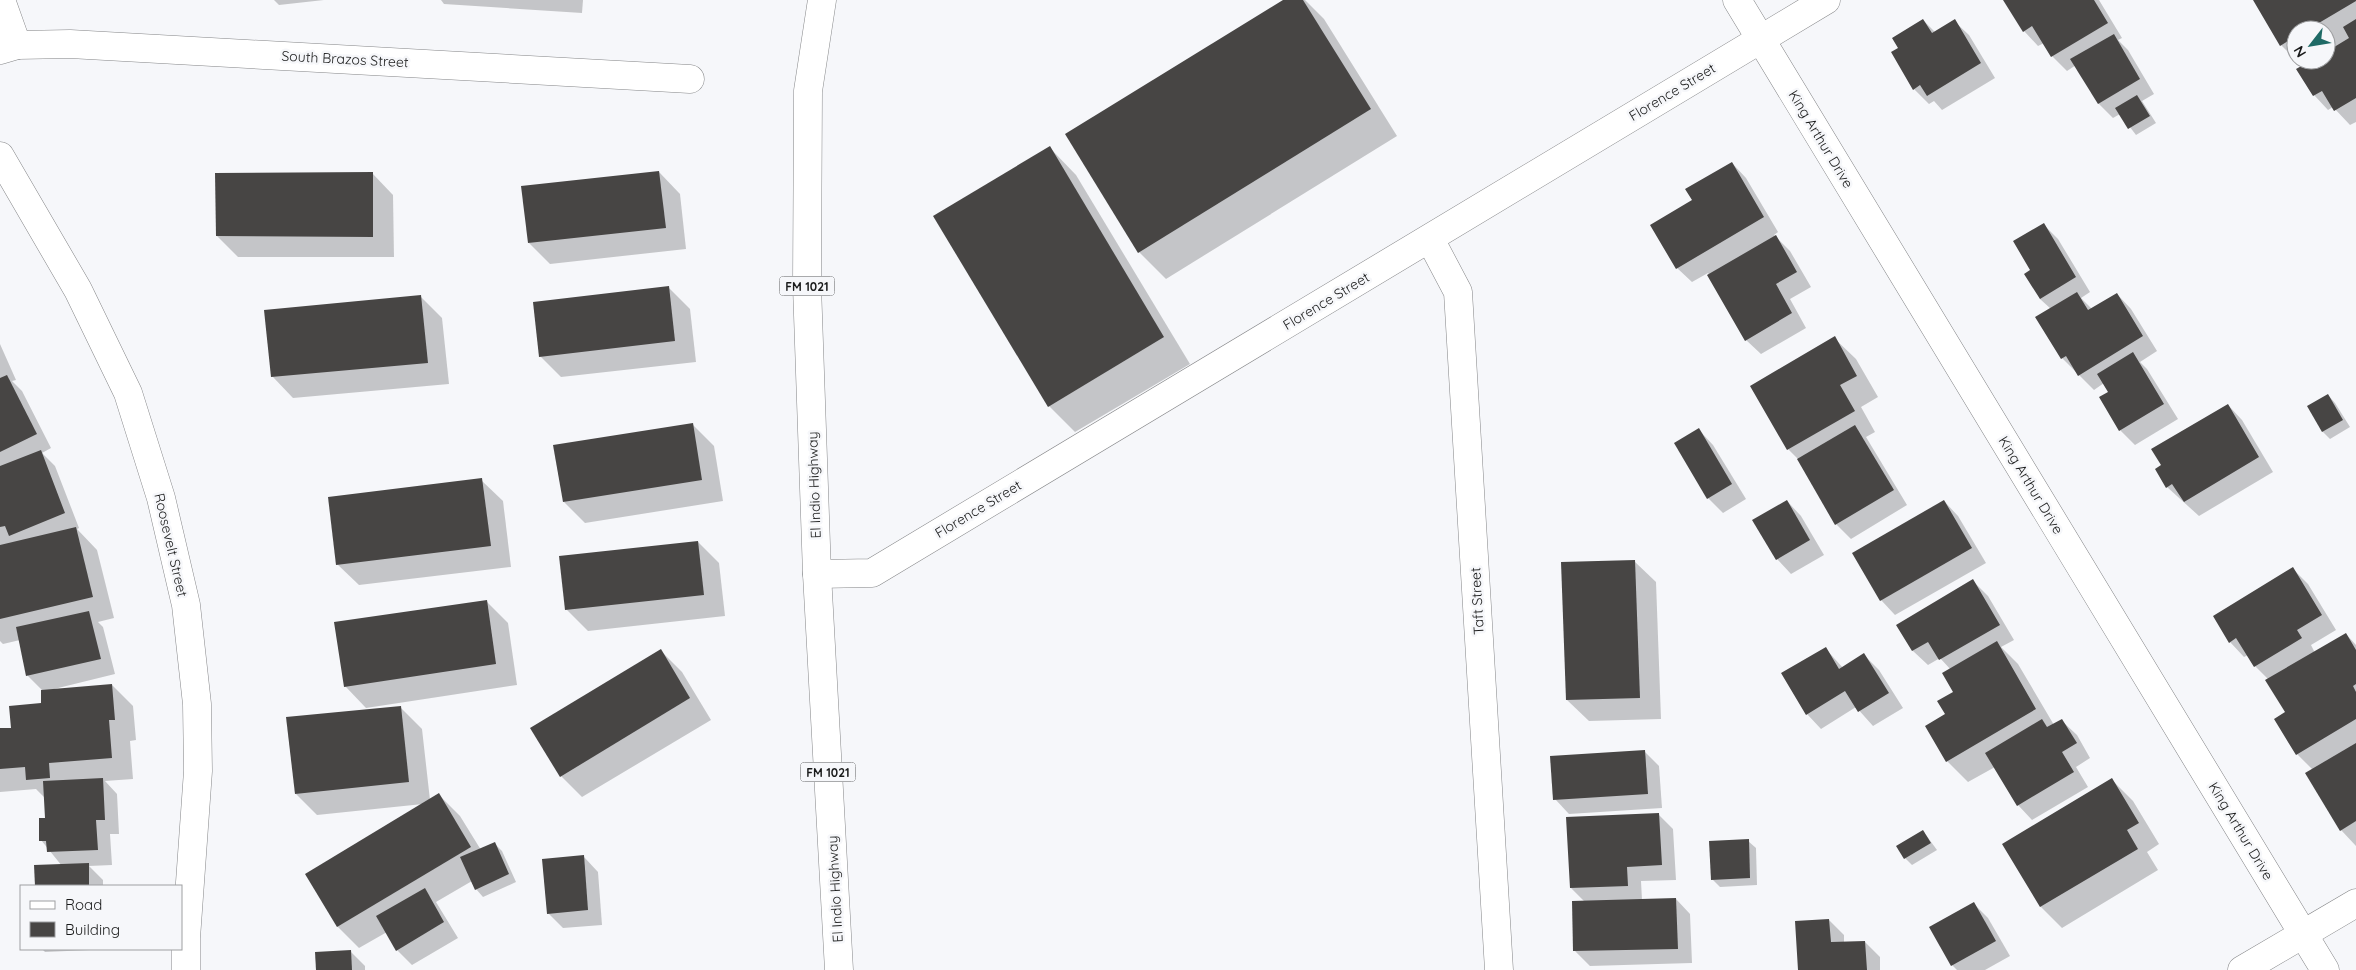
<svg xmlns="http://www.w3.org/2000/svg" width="2356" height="970" font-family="Quicksand,sans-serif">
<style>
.shadow{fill:#0003}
.building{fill:#474544}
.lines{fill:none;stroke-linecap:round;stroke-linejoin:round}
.minor-casing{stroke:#858688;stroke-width:29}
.primary-casing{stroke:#858688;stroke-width:29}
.minor{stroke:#fff;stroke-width:28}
.primary{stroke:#fff;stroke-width:28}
.labels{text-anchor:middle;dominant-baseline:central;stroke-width:5;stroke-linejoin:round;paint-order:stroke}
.shield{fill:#f6f7fa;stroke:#5c5d5e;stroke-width:1}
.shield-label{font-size:12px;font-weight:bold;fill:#1a1b1b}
.street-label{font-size:14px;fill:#1a1b1b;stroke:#f6f7fa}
</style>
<rect width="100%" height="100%" fill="#f6f7fa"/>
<!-- shadow -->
<g class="shadow">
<polygon points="274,0 324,0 279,5"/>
<polygon points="441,0 583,0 582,13 444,4"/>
<polygon points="1285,0 1305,0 1324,19 1397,136 1166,279 1139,252"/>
<polygon points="2005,0 2099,0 2122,38 2118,40 2128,50 2154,94 2142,101 2156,123 2136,135 2120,114 2113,118 2098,103 2076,65 2067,71 2052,56 2044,43 2038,46 2024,31"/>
<polygon points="2254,0 2356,0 2356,122 2350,125 2333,107 2328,110 2314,95 2303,67 2296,60 2326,60 2326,30 2296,30 2296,60 2281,45"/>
<polygon points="1923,20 1935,32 1954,21 1969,35 1995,78 1942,110 1934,101 1929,104 1914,89 1900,48"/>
<polygon points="1050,148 1076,175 1190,364 1075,432 1049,406"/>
<polygon points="1732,163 1746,178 1778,232 1774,235 1790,251 1811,287 1790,299 1806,328 1761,354 1746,340 1708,273 1692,282 1677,268"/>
<polygon points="659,172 680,194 686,249 550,264 529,243"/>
<polygon points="372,173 393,195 394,257 238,257 217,236"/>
<polygon points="2043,224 2058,239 2090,292 2081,298 2092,309 2117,294 2131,309 2157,351 2140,362 2147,369 2178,419 2135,445 2120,430 2110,393 2104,383 2094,390 2062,358 2051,309 2040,299 2032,270"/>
<polygon points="669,288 690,309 696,362 561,377 540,356"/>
<polygon points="421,297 442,318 449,384 293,398 272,376"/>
<polygon points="1834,338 1856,359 1878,397 1861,407 1875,432 1866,437 1907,505 1851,539 1836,524 1798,459 1788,449 1752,386"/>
<polygon points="0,344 16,380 12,381 22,391 51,448 42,453 55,466 79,528 77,529 97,550 114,618 98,622 103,627 115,674 50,690 112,685 133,706 136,740 130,741 133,779 105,781 117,794 119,834 110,834 112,865 89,866 103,880 103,886 36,886 36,867 62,866 41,840 46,819 45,798 36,789 0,792 0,730 12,729 42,704 42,690 28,676 20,640 3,644 0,641"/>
<polygon points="2328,395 2335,403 2350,427 2330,439 2323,432 2309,407"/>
<polygon points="2228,405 2242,420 2273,472 2199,516 2167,487"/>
<polygon points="692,424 714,446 723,501 585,523 564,502"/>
<polygon points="1699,430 1713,445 1746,499 1723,513 1708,498"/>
<polygon points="481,480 503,501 511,567 359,585 337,564"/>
<polygon points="1787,501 1801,516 1824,555 1791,574 1777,559"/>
<polygon points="1944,501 1958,516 1986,563 1895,615 1881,600"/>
<polygon points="698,542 719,563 725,616 588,631 566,609"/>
<polygon points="1634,561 1656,582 1661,719 1589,721 1567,700"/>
<polygon points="2293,569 2308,584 2336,630 2311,645 2315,653 2346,634 2356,645 2356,846 2341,830 2313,770 2297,754 2286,713 2269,680 2255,666 2248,655 2244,657 2230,642"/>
<polygon points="1973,581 1988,596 2014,640 2001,647 2018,664 2054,725 2062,721 2077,735 2090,758 2076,767 2088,787 2032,820 2018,805 1995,767 1968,782 1947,761 1947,715 1954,692 1951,670 1940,658 1928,665 1913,651 1898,625"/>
<polygon points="486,601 508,623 517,685 366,708 345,686"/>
<polygon points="1825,648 1843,668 1864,655 1879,670 1903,708 1873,726 1856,707 1821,729 1807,714"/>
<polygon points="661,651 682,672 711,720 582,797 561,776"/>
<polygon points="400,707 422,729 430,800 439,795 460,816 481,850 495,844 502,851 516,882 483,897 476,889 472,881 436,902 458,938 412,965 397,950 387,932 359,948 338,927 307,874 423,804 317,815 296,794"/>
<polygon points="1644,751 1659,766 1662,808 1569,814 1555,799"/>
<polygon points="2112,780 2133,801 2159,844 2147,852 2158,870 2062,928 2041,907 2004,844"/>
<polygon points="1658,814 1673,829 1676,880 1641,881 1642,900 1676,899 1690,914 1692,963 1590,966 1575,951 1585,902 1571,888"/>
<polygon points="1923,831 1937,850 1912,865 1905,858"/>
<polygon points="1748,841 1756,848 1757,885 1720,887 1712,879"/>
<polygon points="584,857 598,872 602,925 563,928 548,913"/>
<polygon points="1974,904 1988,918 2010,956 1985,970 1957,970 1952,965"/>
<polygon points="1829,920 1844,935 1844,943 1865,942 1880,957 1880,970 1799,970"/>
<polygon points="42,949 112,949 45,952"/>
<polygon points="350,951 365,966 365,970 317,970"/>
</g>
<!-- building -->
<g class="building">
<polygon points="1283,0 1303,0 1371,109 1138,253 1065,134"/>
<polygon points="2003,0 2094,0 2108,23 2051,57 2032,26 2023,32"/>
<polygon points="2253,0 2356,0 2356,1 2307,30 2296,30 2296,36 2280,46"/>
<polygon points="1923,19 1932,33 1955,19 1981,63 1927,96 1920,85 1913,90 1891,52 1898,48 1892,38"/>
<polygon points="2356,19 2356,98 2334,111 2322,91 2313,96 2296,69 2312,60 2326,60 2326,52 2349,38 2343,27"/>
<polygon points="2114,34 2140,79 2098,104 2070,59"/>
<polygon points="2137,95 2150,116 2128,129 2115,108"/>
<polygon points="1050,146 1164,337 1048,407 933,216"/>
<polygon points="1732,162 1764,217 1676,269 1650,225 1692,200 1685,189"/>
<polygon points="659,171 666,228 528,243 521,186"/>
<polygon points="373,172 373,237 216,236 215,173"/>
<polygon points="2044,223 2076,277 2040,299 2024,274 2030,270 2013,241"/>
<polygon points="1776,235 1797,272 1776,284 1792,313 1745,341 1707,275"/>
<polygon points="669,286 675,341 539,357 533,302"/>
<polygon points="2077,292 2088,310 2117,293 2143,336 2078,376 2066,356 2061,359 2035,317"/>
<polygon points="421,295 428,363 271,377 264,310"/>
<polygon points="1835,336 1857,376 1840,385 1855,411 1787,450 1750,386"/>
<polygon points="2133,352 2164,404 2119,431 2099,397 2108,392 2097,374"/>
<polygon points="7,375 37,434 0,452 0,378"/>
<polygon points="2328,394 2343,420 2322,432 2307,406"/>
<polygon points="2228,404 2259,457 2184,502 2172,484 2166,488 2155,469 2161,465 2151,449"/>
<polygon points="693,423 702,480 563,502 553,445"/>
<polygon points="1855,425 1894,490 1835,525 1797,459"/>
<polygon points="1699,428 1732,484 1707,499 1674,443"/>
<polygon points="41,450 65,513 9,536 5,526 0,527 0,466"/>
<polygon points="482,478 491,546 336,565 328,497"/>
<polygon points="1787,500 1810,540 1776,560 1752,520"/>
<polygon points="1944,500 1972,548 1880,601 1852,553"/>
<polygon points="76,527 93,597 0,619 0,545"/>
<polygon points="698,541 704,595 565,610 559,556"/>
<polygon points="1635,560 1640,698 1566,700 1561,562"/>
<polygon points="2293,567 2322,615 2297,630 2302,638 2254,667 2236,638 2229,643 2213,616"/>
<polygon points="1973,579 2000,625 1939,660 1928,642 1912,651 1896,625"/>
<polygon points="487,600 496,664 344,687 334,622"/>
<polygon points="89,611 101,659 26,676 16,627"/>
<polygon points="2346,633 2356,650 2356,684 2353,686 2356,692 2356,719 2296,755 2274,719 2285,712 2265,680"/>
<polygon points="1997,641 2036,709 1946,762 1925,726 1945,714 1937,701 1953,692 1942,673"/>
<polygon points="1826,647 1839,669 1864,653 1889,693 1858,712 1845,691 1806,715 1781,673"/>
<polygon points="661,649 690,698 560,777 530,728"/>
<polygon points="112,684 115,720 109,720 112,758 49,763 50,778 26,780 25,767 0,769 0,728 11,728 9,706 41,703 41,690"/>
<polygon points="401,706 409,782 295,794 286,717"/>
<polygon points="2042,719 2047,727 2062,719 2077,743 2062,752 2074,772 2017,806 1985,753"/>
<polygon points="2356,743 2356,821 2340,831 2305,773"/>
<polygon points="1645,750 1648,794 1553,800 1550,756"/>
<polygon points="103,778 105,820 96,820 98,850 47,852 46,841 39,841 39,818 45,818 43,781"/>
<polygon points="2112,778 2139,823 2127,830 2138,849 2040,907 2002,844"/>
<polygon points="439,793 471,847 337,927 305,874"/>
<polygon points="1659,813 1662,865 1627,867 1628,886 1570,888 1566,817"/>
<polygon points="1923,830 1931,843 1904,859 1896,846"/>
<polygon points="1749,839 1750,878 1711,880 1709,841"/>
<polygon points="495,842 509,874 475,890 460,857"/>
<polygon points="584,855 588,910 547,914 542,859"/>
<polygon points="89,863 89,886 35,886 34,865"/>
<polygon points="425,888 444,922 396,951 376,916"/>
<polygon points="1676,898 1678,949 1573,951 1572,901"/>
<polygon points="1974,902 1996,941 1951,966 1929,927"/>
<polygon points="1829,919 1831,942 1865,941 1867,970 1798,970 1795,921"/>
<polygon points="351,950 352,970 316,970 315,952"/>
</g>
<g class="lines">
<defs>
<g id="minor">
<polyline points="1,0 17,45"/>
<polyline points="1737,0 2325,970"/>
<polyline points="0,50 17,45 70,44 690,79"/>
<polyline points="0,156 78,290 128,393 161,498 186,605 197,704 198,771 186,938 186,970"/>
<polyline points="1430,239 1458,292 1499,970"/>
<polyline points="817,574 872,573 1826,0"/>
<polyline points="2242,970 2356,903"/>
</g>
<polyline id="primary" points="822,0 808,91 807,286 817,574 839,970"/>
</defs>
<!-- minor casing -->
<use href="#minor" class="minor-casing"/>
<!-- primary casing -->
<use href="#primary" class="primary-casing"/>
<!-- minor -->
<use href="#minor" class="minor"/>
<!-- primary -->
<use href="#primary" class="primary"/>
</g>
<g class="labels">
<!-- shield labels -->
<g class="shield">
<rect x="779.5" y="276.5" width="55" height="19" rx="4"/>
<rect x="800.5" y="762.5" width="55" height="19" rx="4"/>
</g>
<g class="shield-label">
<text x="807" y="286">FM 1021</text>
<text x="828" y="772">FM 1021</text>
</g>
<!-- street labels -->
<g class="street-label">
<text transform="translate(345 59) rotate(3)">South Brazos Street</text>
<text transform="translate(1672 92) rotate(-31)">Florence Street</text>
<text transform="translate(1821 139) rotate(59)">King Arthur Drive</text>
<text transform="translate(1326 301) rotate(-31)">Florence Street</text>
<text transform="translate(814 485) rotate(-92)">El Indio Highway</text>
<text transform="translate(2031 485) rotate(59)">King Arthur Drive</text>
<text transform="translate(978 509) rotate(-31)">Florence Street</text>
<text transform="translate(171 545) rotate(77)">Roosevelt Street</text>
<text transform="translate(1477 601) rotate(-93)">Taft Street</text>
<text transform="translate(2241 831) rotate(59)">King Arthur Drive</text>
<text transform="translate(835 889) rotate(-93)">El Indio Highway</text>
</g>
</g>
<!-- legend -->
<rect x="20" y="885" width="162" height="65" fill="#f6f7fa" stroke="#9e9fa1"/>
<rect x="30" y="901" width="25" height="8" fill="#ffffff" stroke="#9e9fa1"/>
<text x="65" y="910" font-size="15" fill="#1a1b1b">Road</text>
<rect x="30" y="922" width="25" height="15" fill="#474544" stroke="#9e9fa1"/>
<text x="65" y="935" font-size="15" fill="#1a1b1b">Building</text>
<!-- north arrow -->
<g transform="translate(2311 45) rotate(239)"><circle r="24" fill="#f6f7fa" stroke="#9e9fa1"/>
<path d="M0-4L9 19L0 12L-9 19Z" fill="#1f6a66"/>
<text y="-8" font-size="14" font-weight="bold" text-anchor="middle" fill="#1a1b1b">N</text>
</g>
</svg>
